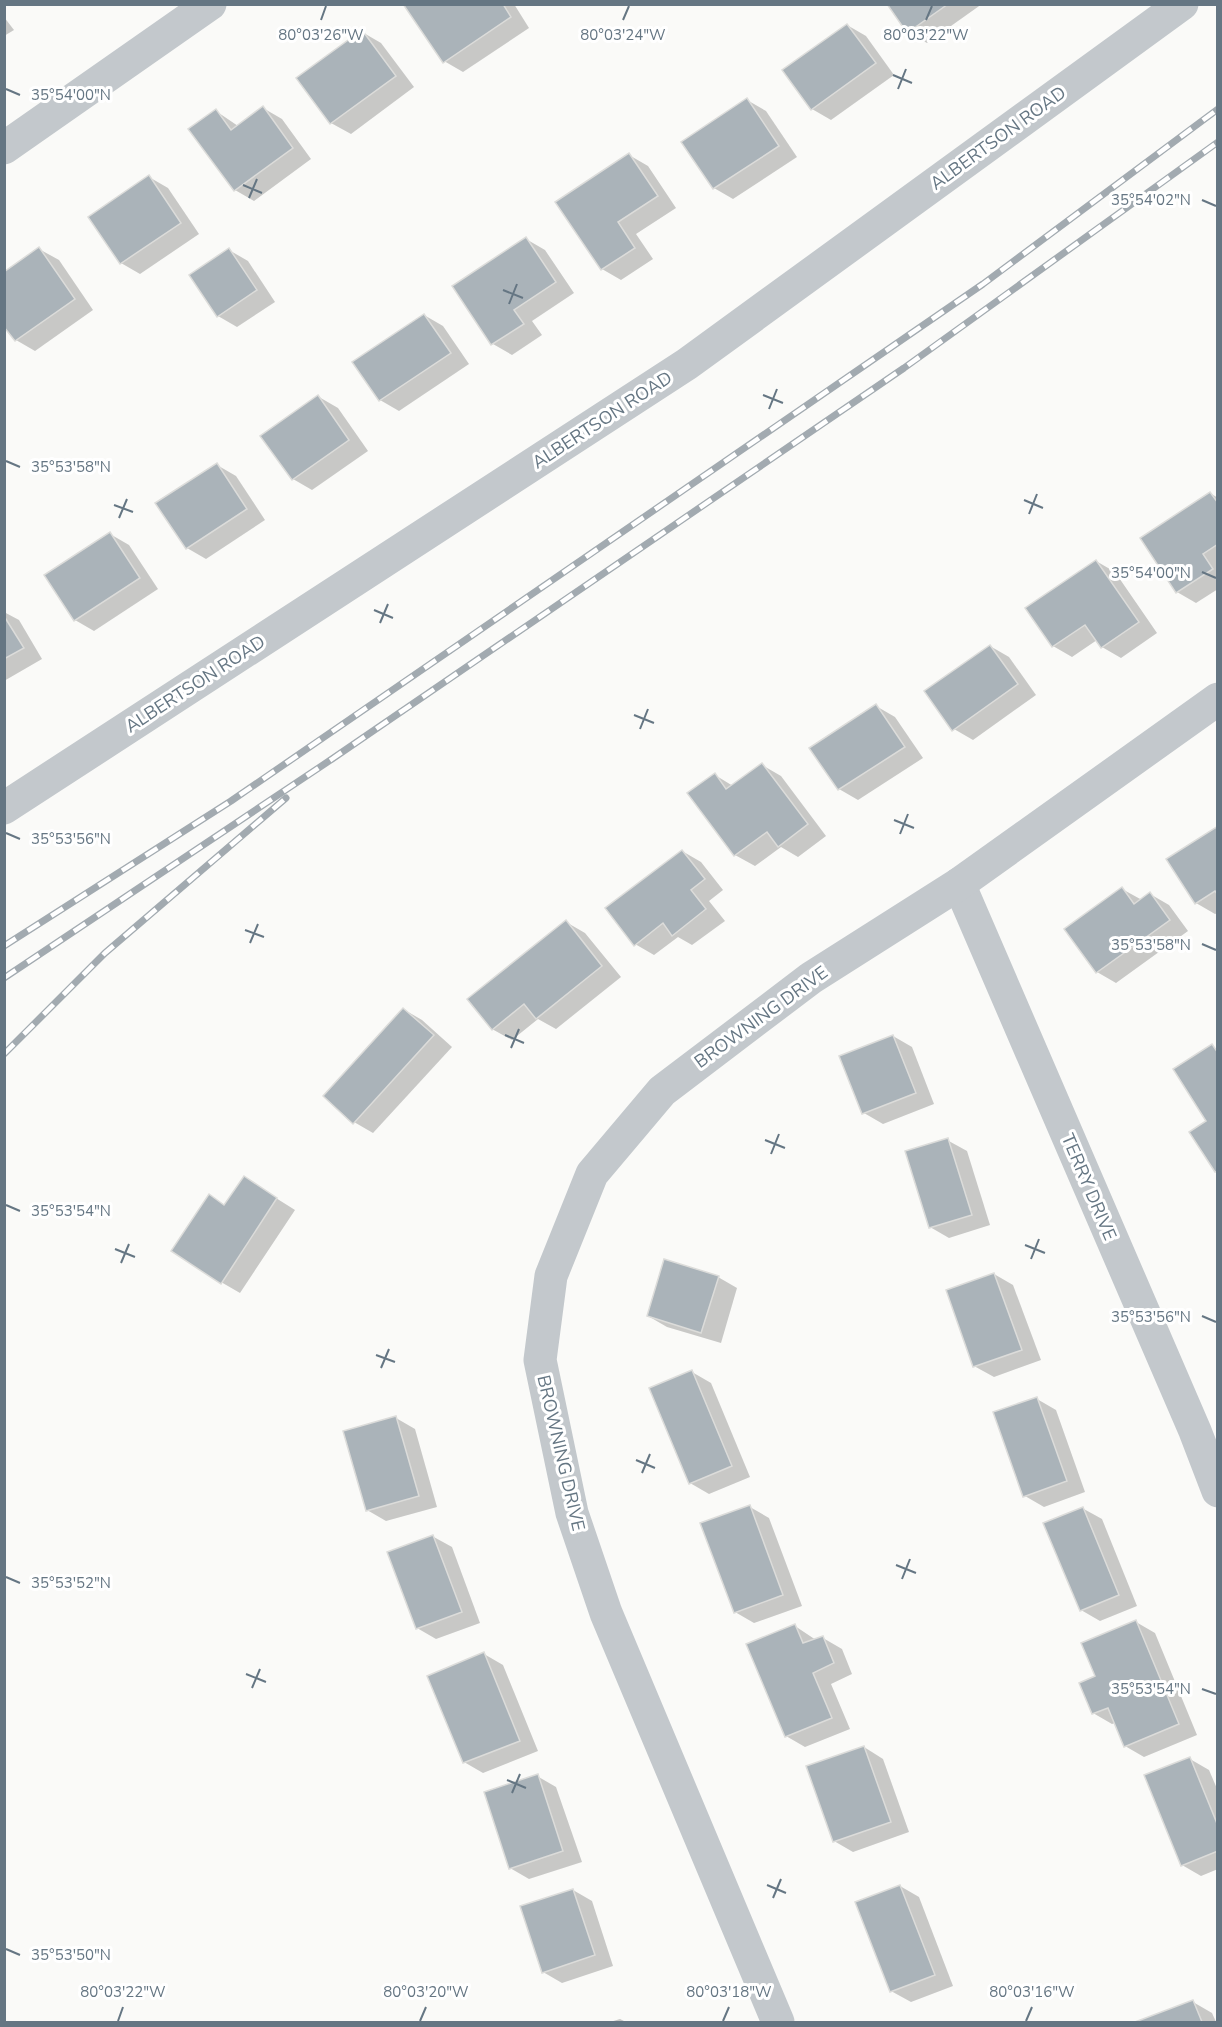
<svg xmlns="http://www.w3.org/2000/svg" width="1222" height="2027" font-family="'Nunito Sans',sans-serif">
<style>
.shadow{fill:#0003}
.building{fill:#aab3b9;stroke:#dcdcda;stroke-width:1.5}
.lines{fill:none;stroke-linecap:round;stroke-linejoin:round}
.minor{stroke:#c3c8cc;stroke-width:33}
.rail-casing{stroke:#a2aab0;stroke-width:7}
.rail{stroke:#fff;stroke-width:4.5;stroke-dasharray:14;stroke-linecap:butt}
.ticks{fill:none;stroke:#657683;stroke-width:2}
.labels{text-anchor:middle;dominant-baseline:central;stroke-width:6;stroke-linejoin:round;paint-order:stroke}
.street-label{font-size:18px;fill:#657683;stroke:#fff}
.ticks-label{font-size:15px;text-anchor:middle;fill:#657683;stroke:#fff;stroke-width:6;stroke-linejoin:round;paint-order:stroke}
</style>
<rect width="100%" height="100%" fill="#fafaf8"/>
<!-- shadow -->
<g class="shadow">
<polygon points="405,4 514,4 529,28 463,72 444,61"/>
<polygon points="888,4 982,4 927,43 908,32"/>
<polygon points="4,17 14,30 4,36"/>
<polygon points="847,25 866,36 894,75 831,120 812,109"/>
<polygon points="362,32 381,43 414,87 351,134 331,123 298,79"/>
<polygon points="747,100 766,111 797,157 733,199 714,188"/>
<polygon points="263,108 282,119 311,159 254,201 235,190 216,111 238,126"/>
<polygon points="629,155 648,166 676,208 636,234 653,259 621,280 602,269"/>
<polygon points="149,177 168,188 199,234 140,274 121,263"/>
<polygon points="526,239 545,250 574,293 532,321 542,335 512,355 493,344"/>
<polygon points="39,249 59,260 93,310 35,351 16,340"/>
<polygon points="229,250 248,261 275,302 237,327 218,316"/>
<polygon points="424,315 443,326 469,364 399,411 380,400"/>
<polygon points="319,397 338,408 368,451 312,490 293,479"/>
<polygon points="217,465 236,476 265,520 206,559 187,548"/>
<polygon points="1210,493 1218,498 1218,589 1196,603 1177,592 1142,539"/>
<polygon points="110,534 129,545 158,589 94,631 75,620"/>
<polygon points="1096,561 1115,572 1157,633 1121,658 1102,647 1097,640 1072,657 1053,646"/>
<polygon points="4,612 19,620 42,659 4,681"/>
<polygon points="990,646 1009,657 1036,695 973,740 954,729"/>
<polygon points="876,706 895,717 923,758 858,800 839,789"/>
<polygon points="762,765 781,776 826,836 798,857 781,847 755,866 735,855 690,793 715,775 733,786"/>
<polygon points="1218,828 1218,913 1215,914 1196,903"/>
<polygon points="682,851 701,862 723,890 709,901 725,921 692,945 678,937 654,955 635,944"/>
<polygon points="1122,889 1142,900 1150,894 1169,905 1188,931 1116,983 1097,972"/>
<polygon points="566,922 585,933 621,977 556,1029 538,1019 512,1040 492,1029"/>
<polygon points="403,1009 422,1020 452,1047 373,1133 354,1122"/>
<polygon points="893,1036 912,1047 934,1104 883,1124 864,1113"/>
<polygon points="947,1140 967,1151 990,1225 949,1238 930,1227"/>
<polygon points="244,1178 295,1210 240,1293 221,1282 209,1196 225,1206"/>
<polygon points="994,1274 1013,1285 1041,1360 994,1377 974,1366"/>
<polygon points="718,1277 737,1288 721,1343 667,1327 648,1316"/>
<polygon points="692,1372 711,1383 750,1477 709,1494 690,1483"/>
<polygon points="1037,1399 1056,1410 1085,1492 1044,1507 1025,1496"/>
<polygon points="396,1418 415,1429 437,1507 386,1521 367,1510"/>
<polygon points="750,1507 769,1518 802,1606 754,1623 735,1612"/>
<polygon points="1082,1508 1102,1519 1137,1606 1100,1621 1081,1610"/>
<polygon points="432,1536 452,1547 480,1623 436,1639 417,1628"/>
<polygon points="1136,1622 1155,1633 1197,1735 1144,1757 1125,1746 1115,1723 1112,1724 1093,1713 1097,1676"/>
<polygon points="795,1626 816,1640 823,1638 842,1649 852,1674 831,1684 850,1729 805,1747 786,1736"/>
<polygon points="484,1654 503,1665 538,1751 483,1773 464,1762"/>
<polygon points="864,1747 883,1759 909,1832 853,1852 834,1841"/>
<polygon points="1190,1759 1209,1770 1218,1791 1218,1869 1201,1876 1182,1865"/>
<polygon points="537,1776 556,1787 582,1862 529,1879 510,1868"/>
<polygon points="900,1886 919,1897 953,1986 911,2002 891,1991"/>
<polygon points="573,1890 592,1901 613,1966 562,1983 543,1972"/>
<polygon points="1193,2002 1212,2013 1216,2022 1139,2022"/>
<polygon points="620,2019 626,2022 610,2022"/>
</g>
<!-- building -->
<g class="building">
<polygon points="403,4 503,4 511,17 443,63"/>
<polygon points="887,4 948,4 907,33"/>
<polygon points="847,24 876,63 811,110 782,70"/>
<polygon points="362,30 396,76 330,124 296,78"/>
<polygon points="747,98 779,146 713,189 681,142"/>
<polygon points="263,106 293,148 234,191 188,129 216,109 231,130"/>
<polygon points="629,153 658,196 618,222 635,248 601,270 555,202"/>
<polygon points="149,175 181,223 120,264 88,217"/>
<polygon points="526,237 556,282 514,310 524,324 491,345 452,286"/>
<polygon points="39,247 75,299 15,341 4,327 4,272"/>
<polygon points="229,248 257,290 217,317 189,275"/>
<polygon points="424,314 451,353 379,401 352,362"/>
<polygon points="318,395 349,440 292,480 260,436"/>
<polygon points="217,463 247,509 186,549 155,503"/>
<polygon points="1210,492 1218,503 1218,544 1203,554 1213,569 1176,593 1140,538"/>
<polygon points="110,532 140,578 74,621 44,575"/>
<polygon points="1096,560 1139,622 1101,648 1085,625 1052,647 1025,608"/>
<polygon points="4,616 24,648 4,659"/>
<polygon points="990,645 1018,684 952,731 924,691"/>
<polygon points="876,704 905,747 838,790 809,748"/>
<polygon points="762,763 808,824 778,847 767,832 734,856 687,793 715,773 726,789"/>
<polygon points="1218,826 1218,895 1215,891 1195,904 1166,859"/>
<polygon points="682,850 705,879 691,890 706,909 672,936 663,923 634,946 605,908"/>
<polygon points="1122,887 1134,904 1150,892 1170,920 1096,973 1064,929"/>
<polygon points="566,920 602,966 536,1019 524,1004 492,1030 467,999"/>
<polygon points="403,1008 434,1035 353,1124 323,1096"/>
<polygon points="893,1035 916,1093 862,1114 839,1056"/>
<polygon points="1212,1044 1218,1053 1218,1171 1215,1172 1189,1132 1206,1121 1173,1069"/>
<polygon points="948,1138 972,1215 929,1228 905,1151"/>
<polygon points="244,1176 277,1198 221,1284 171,1251 209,1194 224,1205"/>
<polygon points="664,1259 719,1276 701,1333 647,1316"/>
<polygon points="994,1273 1022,1350 973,1367 946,1290"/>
<polygon points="692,1370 732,1466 689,1484 649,1388"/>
<polygon points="1037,1397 1067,1481 1023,1497 993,1412"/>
<polygon points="396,1416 419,1496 366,1511 343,1431"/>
<polygon points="750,1505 783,1595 734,1613 700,1523"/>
<polygon points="1083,1507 1119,1595 1080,1611 1043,1523"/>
<polygon points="433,1535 462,1612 416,1629 387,1552"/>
<polygon points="1136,1620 1179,1724 1124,1747 1108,1708 1092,1714 1079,1683 1095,1676 1081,1643"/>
<polygon points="795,1624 803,1643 823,1636 834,1663 813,1673 832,1718 785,1737 746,1644"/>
<polygon points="484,1652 520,1741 463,1763 427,1676"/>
<polygon points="864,1746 891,1822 833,1842 806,1766"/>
<polygon points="1190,1757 1218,1826 1218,1851 1181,1866 1144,1775"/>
<polygon points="538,1774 563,1851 509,1869 484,1792"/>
<polygon points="900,1885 935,1975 890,1992 855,1902"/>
<polygon points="573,1889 595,1955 542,1973 520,1906"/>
<polygon points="1193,2000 1202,2022 1135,2022"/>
</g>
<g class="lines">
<!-- minor -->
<g class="minor">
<polyline points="4,148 210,4"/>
<polyline points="4,808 687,364 1182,4"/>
<polyline points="959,884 1195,1431 1218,1491"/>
<polyline points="778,2022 606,1613 572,1513 540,1360 551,1276 592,1174 662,1091 811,978 959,884 1218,699"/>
</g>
<defs>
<g id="rail">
<polyline points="4,946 231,801 983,284 1218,109"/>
<polyline points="4,978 332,759 904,368 1218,142"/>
<polyline points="4,1054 105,953 286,798"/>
</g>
</defs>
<!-- rail casing -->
<use href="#rail" class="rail-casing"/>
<!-- rail -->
<use href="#rail" class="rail"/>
</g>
<!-- ticks -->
<path class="ticks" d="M 321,20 L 326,6M 623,20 L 629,6M 926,20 L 932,6M 893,75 L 912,83M 6,89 L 20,95M 898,89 L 906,69M 243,185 L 262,193M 249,198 L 257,179M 1202,200 L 1216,206M 503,290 L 523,298M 509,304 L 517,284M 763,395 L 783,403M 769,409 L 777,389M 6,461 L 20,467M 1024,500 L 1043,508M 114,505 L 133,512M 1029,514 L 1037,494M 119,518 L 127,499M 1202,572 L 1216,578M 374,610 L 393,618M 380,623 L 388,604M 634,715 L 654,723M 640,729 L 648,709M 894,820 L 914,828M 6,833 L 20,839M 900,834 L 908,814M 245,930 L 264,937M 250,943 L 258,924M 1202,944 L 1216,950M 505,1035 L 524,1043M 511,1048 L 519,1029M 765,1140 L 785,1148M 771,1154 L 779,1134M 6,1205 L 20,1211M 1025,1245 L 1045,1253M 115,1249 L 135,1257M 1031,1259 L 1039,1239M 121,1263 L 129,1244M 1202,1316 L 1216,1322M 376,1355 L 395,1362M 381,1368 L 389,1349M 636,1460 L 655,1468M 642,1473 L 650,1454M 896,1565 L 916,1573M 6,1577 L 20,1583M 902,1579 L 910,1559M 246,1674 L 266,1682M 252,1688 L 260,1669M 1202,1689 L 1216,1694M 507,1780 L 526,1788M 512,1793 L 520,1774M 767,1885 L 786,1893M 773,1898 L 781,1879M 6,1949 L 20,1955M 118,2021 L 123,2007M 420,2021 L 426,2007M 723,2021 L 729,2007M 1026,2021 L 1032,2007"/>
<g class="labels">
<!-- street labels -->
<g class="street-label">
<text transform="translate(998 138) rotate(-36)">ALBERTSON ROAD</text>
<text transform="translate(602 420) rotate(-33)">ALBERTSON ROAD</text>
<text transform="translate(195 684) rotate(-33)">ALBERTSON ROAD</text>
<text transform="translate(761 1017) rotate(-36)">BROWNING DRIVE</text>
<text transform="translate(1089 1187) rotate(67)">TERRY DRIVE</text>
<text transform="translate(561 1453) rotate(77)">BROWNING DRIVE</text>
</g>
</g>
<g class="ticks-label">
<text x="623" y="40">80°03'24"W</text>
<text x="321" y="40">80°03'26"W</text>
<text x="926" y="40">80°03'22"W</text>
<text x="71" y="100">35°54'00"N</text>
<text x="1151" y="205">35°54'02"N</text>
<text x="71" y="472">35°53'58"N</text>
<text x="1151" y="578">35°54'00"N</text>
<text x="71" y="844">35°53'56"N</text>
<text x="1151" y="950">35°53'58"N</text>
<text x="71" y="1216">35°53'54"N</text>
<text x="1151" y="1322">35°53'56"N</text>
<text x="71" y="1588">35°53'52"N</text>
<text x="1151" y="1694">35°53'54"N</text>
<text x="71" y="1960">35°53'50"N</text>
<text x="123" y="1997">80°03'22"W</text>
<text x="426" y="1997">80°03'20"W</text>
<text x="729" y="1997">80°03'18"W</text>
<text x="1032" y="1997">80°03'16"W</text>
</g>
<!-- border -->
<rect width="1222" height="2027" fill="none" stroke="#657683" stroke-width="12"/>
</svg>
